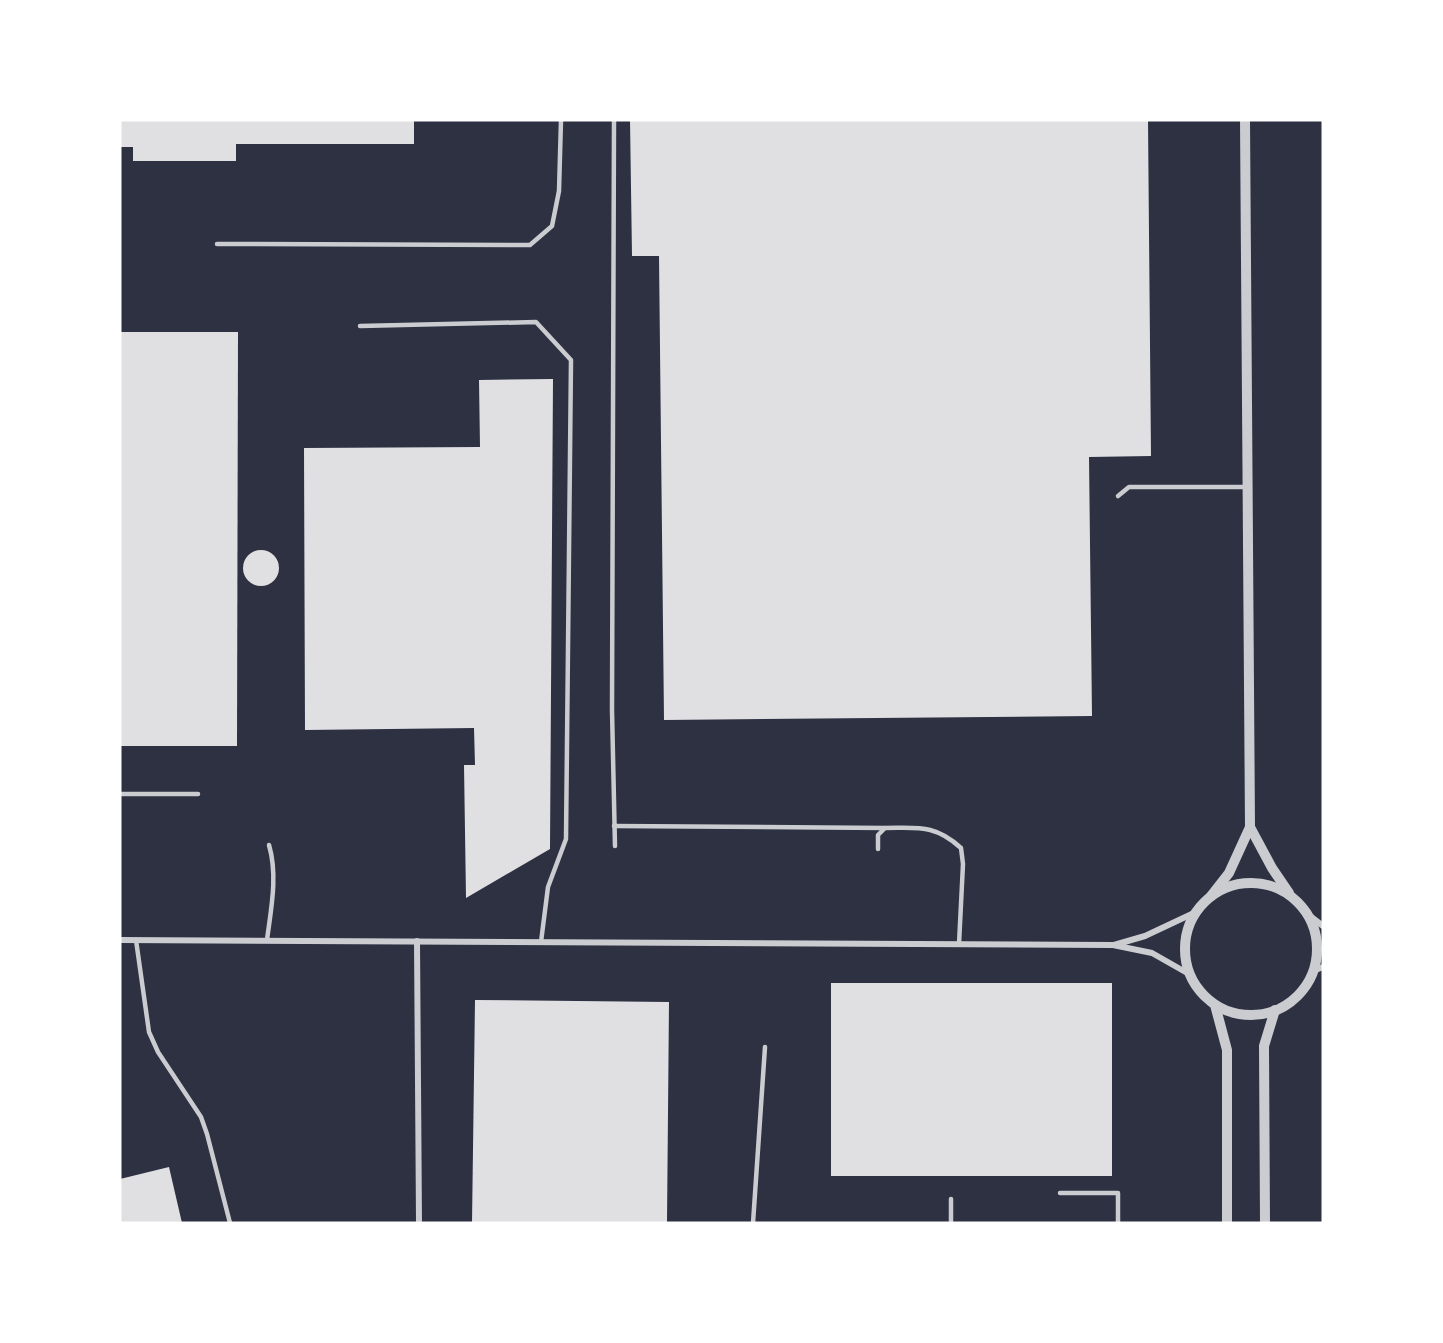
<svg xmlns="http://www.w3.org/2000/svg" width="1443" height="1343" font-family="Signika,sans-serif">
<style>
.building{fill:#e0e0e3}
.lines{fill:none;stroke-linecap:round;stroke-linejoin:round}
.service{stroke:#caccd0;stroke-width:4.5}
.minor{stroke:#caccd0;stroke-width:6}
.tertiary{stroke:#caccd0;stroke-width:10}
</style>
<rect width="100%" height="100%" fill="#2d3142"/>
<!-- building -->
<g class="building">
<polygon points="120,120 414,120 414,144 236,144 236,161 133,161 133,147 120,147"/>
<polygon points="630,120 1148,120 1151,456 1089,457 1092,716 664,720 659,256 632,256"/>
<polygon points="120,332 238,332 237,746 120,746"/>
<polygon points="553,379 550,849 466,898 464,765 475,765 474,728 305,730 304,448 480,447 479,380"/>
<circle cx="261" cy="568" r="18"/>
<rect x="831" y="983" width="281" height="193"/>
<polygon points="475,1000 669,1002 667,1223 472,1223"/>
<polygon points="169,1167 182,1223 120,1223 120,1179"/>
</g>
<g class="lines">
<!-- service -->
<g class="service">
<polyline points="614,120 612,710 615,846"/>
<polyline points="217,244 530,245 552,226 559,191 561,120"/>
<polyline points="360,326 536,322 571,360 566,839 548,887 541,942"/>
<polyline points="1118,496 1129,487 1247,487"/>
<polyline points="120,794 198,794"/>
<polyline points="614,826 885,828"/>
<path d="M 878,849 L 878,835 L 885,828 C 918,828 935,824 961,848 L 963,864 L 959,944"/>
<polyline points="136,940 149,1032 158,1052 201,1117 207,1134 230,1223"/>
<path d="M 267,940 C 271,909 278,876 269,845"/>
<polyline points="1060,1193 1118,1193 1118,1223"/>
<polyline points="951,1199 951,1223"/>
<polyline points="753,1223 765,1047"/>
</g>
<!-- minor -->
<g class="minor">
<polyline points="1306,913 1323,926"/>
<polyline points="120,940 1113,945 1152,953 1189,974"/>
<polyline points="417,941 419,1223"/>
<polyline points="1114,945 1145,936 1196,912"/>
<polyline points="1313,971 1323,967"/>
</g>
<!-- tertiary -->
<g class="tertiary">
<polyline points="1250,827 1272,868 1289,893"/>
<circle cx="1251" cy="949" r="66"/>
<polyline points="1211,896 1229,873 1250,827 1245,120"/>
<polyline points="1215,1005 1227,1050 1227,1223"/>
<polyline points="1265,1223 1264,1046 1275,1010"/>
</g>
</g>
<!-- border -->
<rect width="1443" height="1343" fill="none" stroke="#ffffff" stroke-width="243"/>
</svg>
